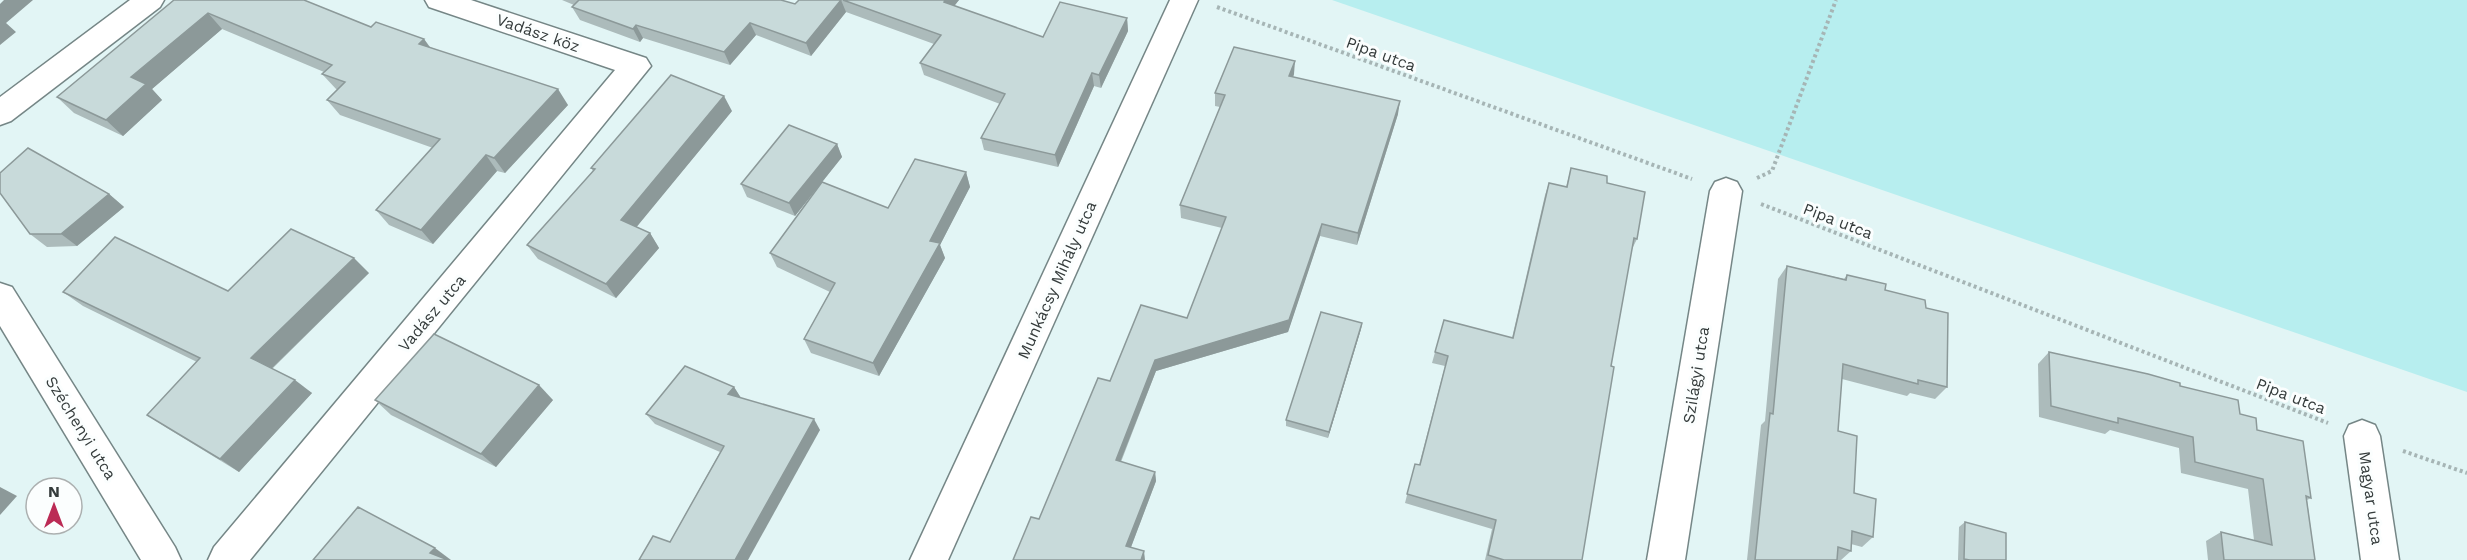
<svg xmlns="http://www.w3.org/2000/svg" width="2467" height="560" font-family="'Work Sans',sans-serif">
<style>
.green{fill:#b7eeef}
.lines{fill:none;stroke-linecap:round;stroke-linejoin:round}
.street-casing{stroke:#758686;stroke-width:3}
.path{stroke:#a6b5b5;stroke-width:4;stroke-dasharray:3 3;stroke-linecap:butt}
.street{fill:#fff;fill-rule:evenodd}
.wall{fill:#acbbbb}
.shaded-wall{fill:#8c9999}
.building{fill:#c8dada;stroke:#8c9999;stroke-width:1.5}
.labels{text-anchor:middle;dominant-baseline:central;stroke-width:6;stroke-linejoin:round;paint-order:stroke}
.street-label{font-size:16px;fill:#353c3c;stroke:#fbfefe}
</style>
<rect width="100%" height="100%" fill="#e2f5f5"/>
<!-- green -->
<polygon class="green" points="1332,0 2467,0 2467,392"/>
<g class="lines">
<defs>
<g id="street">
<polygon points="130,0 164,0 160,7 11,121 0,125 0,97"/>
<polygon points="425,0 471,0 646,58 651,66 250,560 208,560 214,547 615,70 429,7"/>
<polygon points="1170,0 1198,0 948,560 910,560"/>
<polygon points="1726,178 1737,182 1742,191 1685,560 1647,560 1710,191 1715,182"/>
<polygon points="0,283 12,287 175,547 181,560 141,560 0,326"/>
<polygon points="2362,420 2375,425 2380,436 2399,560 2361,560 2344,436 2349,425"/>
</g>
</defs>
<!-- street casing -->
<use href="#street" class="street-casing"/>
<!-- path -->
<g class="path">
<polyline points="1217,7 1692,179"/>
<polyline points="1757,178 1772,171 1836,0"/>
<polyline points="1761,204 2328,423"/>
<polyline points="2403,451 2467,473"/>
</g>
<!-- street -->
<use href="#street" class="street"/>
</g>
<!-- wall -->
<g class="wall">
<polygon points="173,0 304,0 371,27 424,39 430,47 568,105 505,173 497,171 433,244 389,225 376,210 433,148 340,115 327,100 337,90 322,74 324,72 222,29 152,89 162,100 123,136 74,113 57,97 173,1"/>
<polygon points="562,0 781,0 795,4 799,0 959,0 954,6 1043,37 1127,18 1128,31 1101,88 1094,86 1058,167 984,150 981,138 1000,104 924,75 920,63 934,44 846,12 811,56 756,35 730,65 643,38 640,42 580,20 572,7 574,5"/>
<polygon points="1294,74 1293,77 1398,114 1357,245 1320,236 1288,332 1156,371 1121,462 1155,472 1156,481 1131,547 1039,519 1110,381 1187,318 1222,228 1181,218 1180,205 1220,107 1215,106 1215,93"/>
<polygon points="732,111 636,227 650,233 659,248 616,298 538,259 527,245 593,171 591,168"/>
<polygon points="837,144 842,157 795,216 747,197 741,184"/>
<polygon points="1571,168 1607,183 1637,239 1631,251 1611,366 1582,560 1485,560 1492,529 1405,503 1415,464 1419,465 1445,366 1432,363 1444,320 1512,338 1545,195 1549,183 1566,187"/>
<polygon points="966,172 970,187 940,245 945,258 879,376 811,353 804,339 830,292 777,267 770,253 888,208"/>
<polygon points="109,194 124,207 77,246 47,247 30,234"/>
<polygon points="1787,266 1844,279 1847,275 1926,308 1947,387 1935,399 1910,393 1907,396 1842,379 1838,431 1854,493 1873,537 1862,547 1851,544 1851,551 1841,560 1747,560 1761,425 1765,421 1778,279"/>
<polygon points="369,273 272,369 312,393 239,472 167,428 147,415 197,362 83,306 63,292 228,291"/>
<polygon points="1362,323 1361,329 1328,438 1286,426 1286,420"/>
<polygon points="2049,352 2180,386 2240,414 2257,430 2311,498 2307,500 2315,560 2208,560 2206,541 2221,532 2254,540 2248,489 2181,473 2179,448 2110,430 2105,434 2039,417 2038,364"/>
<polygon points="734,387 741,398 820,430 670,542 720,452 655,424 646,414"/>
<polygon points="375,400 553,400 496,467 391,415"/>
<polygon points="1965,522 2006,560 1958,560 1959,527"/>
</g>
<!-- shaded-wall -->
<g class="shaded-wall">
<polygon points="4,0 33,0 6,23 16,32 0,45 0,4"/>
<polygon points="841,0 846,12 811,56 806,43"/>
<polygon points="945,0 959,0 947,15 944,2"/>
<polygon points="208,13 222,29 152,89 162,100 123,136 106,120 131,77"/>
<polygon points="1127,18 1128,31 1101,88 1099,75"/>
<polygon points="750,23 756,35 730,65 724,52"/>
<polygon points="636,25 643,38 640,42 633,29"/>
<polygon points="424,39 435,55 419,44"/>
<polygon points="1295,61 1294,74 1289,89 1289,76"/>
<polygon points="1092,73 1094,86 1058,167 1055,155"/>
<polygon points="558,89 568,105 505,173 494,158"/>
<polygon points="724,96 732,111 630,235 621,220"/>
<polygon points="1400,101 1398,114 1357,245 1358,233"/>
<polygon points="837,144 842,157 795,216 789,203"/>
<polygon points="486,155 497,171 433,244 421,230"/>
<polygon points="966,172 970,187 940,245 945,258 879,376 873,363 930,241"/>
<polygon points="109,194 124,207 77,246 61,234"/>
<polygon points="1322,224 1320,236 1288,332 1156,371 1117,470 1116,460 1155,360"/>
<polygon points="650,233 659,248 616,298 606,284"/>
<polygon points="354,258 369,273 268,372 251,358"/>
<polygon points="1362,323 1361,329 1328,438 1329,432"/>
<polygon points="295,380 312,393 239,472 220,459"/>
<polygon points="539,385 553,400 496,467 481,454"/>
<polygon points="734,387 741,398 728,394"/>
<polygon points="814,419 820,430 748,560 735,560"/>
<polygon points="1155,472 1156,481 1128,555 1126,546"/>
<polygon points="0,487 17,496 0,515"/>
<polygon points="435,548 451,560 439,560 430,553"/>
<polygon points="1144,551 1145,560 1141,560"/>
</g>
<!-- building -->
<g class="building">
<polygon points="174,0 304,0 371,27 376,22 424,39 419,44 558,89 494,158 486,155 421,230 376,210 440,139 327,100 345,82 322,74 332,65 208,13 131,77 146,84 106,120 57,97"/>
<polygon points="579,0 781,0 795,4 799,0 841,0 806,43 750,23 724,52 636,25 633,29 572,7"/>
<polygon points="843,0 945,0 944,2 1043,37 1060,2 1127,18 1099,75 1092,73 1055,155 981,138 1005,94 920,63 941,35"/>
<polygon points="1234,47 1295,61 1289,76 1400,101 1358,233 1322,224 1289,320 1155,360 1116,460 1155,472 1126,546 1144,551 1141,560 1013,560 1031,517 1039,519 1098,378 1110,381 1141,305 1187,318 1226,217 1180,205 1225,95 1215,93"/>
<polygon points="671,75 724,96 621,220 650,233 606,284 527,245 595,169 591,168"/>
<polygon points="789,125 837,144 789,203 741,184"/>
<polygon points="28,148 109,194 61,234 30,234 0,193 0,173"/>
<polygon points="915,159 966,172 930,241 940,243 873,363 804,339 835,283 770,253 822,182 888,208"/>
<polygon points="1571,168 1607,176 1607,183 1645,192 1637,239 1634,238 1611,366 1614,367 1582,560 1504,560 1488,555 1496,520 1407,494 1415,464 1420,465 1448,356 1435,352 1444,320 1513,338 1549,183 1567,187"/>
<polygon points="291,229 354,258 251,358 295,380 220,459 147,415 200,358 63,292 115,237 228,291"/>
<polygon points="1787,266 1846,280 1847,275 1886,284 1885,290 1925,300 1926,308 1948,313 1947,387 1918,380 1918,384 1843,364 1838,431 1857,436 1854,493 1876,499 1873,537 1852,531 1851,551 1838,547 1837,560 1755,560 1770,413 1773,414"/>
<polygon points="1321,312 1362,323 1329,432 1286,420"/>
<polygon points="434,334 539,385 481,454 375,400"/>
<polygon points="2049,352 2148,374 2180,383 2180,386 2238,400 2240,414 2256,418 2257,430 2303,441 2311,498 2306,496 2315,560 2224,560 2221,532 2272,545 2263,479 2195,462 2193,437 2118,418 2118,423 2051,406"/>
<polygon points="685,366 734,387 728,394 814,419 735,560 639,560 653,536 670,542 724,446 646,414"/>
<polygon points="358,507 435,548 430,553 448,560 313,560"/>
<polygon points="1965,522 2006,533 2006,560 1970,560 1964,559"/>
</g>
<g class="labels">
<!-- street labels -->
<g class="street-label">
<text transform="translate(538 33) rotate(19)">Vadász köz</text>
<text transform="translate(1381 54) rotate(20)">Pipa utca</text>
<text transform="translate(1838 221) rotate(21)">Pipa utca</text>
<text transform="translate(1057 280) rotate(-66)">Munkácsy Mihály utca</text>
<text transform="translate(432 313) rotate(-50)">Vadász utca</text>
<text transform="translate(1696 375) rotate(-81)">Szilágyi utca</text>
<text transform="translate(2291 396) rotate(21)">Pipa utca</text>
<text transform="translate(81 428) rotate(58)">Széchenyi utca</text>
<text transform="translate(2371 498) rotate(82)">Magyar utca</text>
</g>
</g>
<!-- north arrow -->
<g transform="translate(54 506)"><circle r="28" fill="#fbfefe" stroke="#acb0b0" stroke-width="1.5"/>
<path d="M0-4.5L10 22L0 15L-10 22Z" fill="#bb2b55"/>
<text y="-9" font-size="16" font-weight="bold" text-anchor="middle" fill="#353c3c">N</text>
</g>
</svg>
